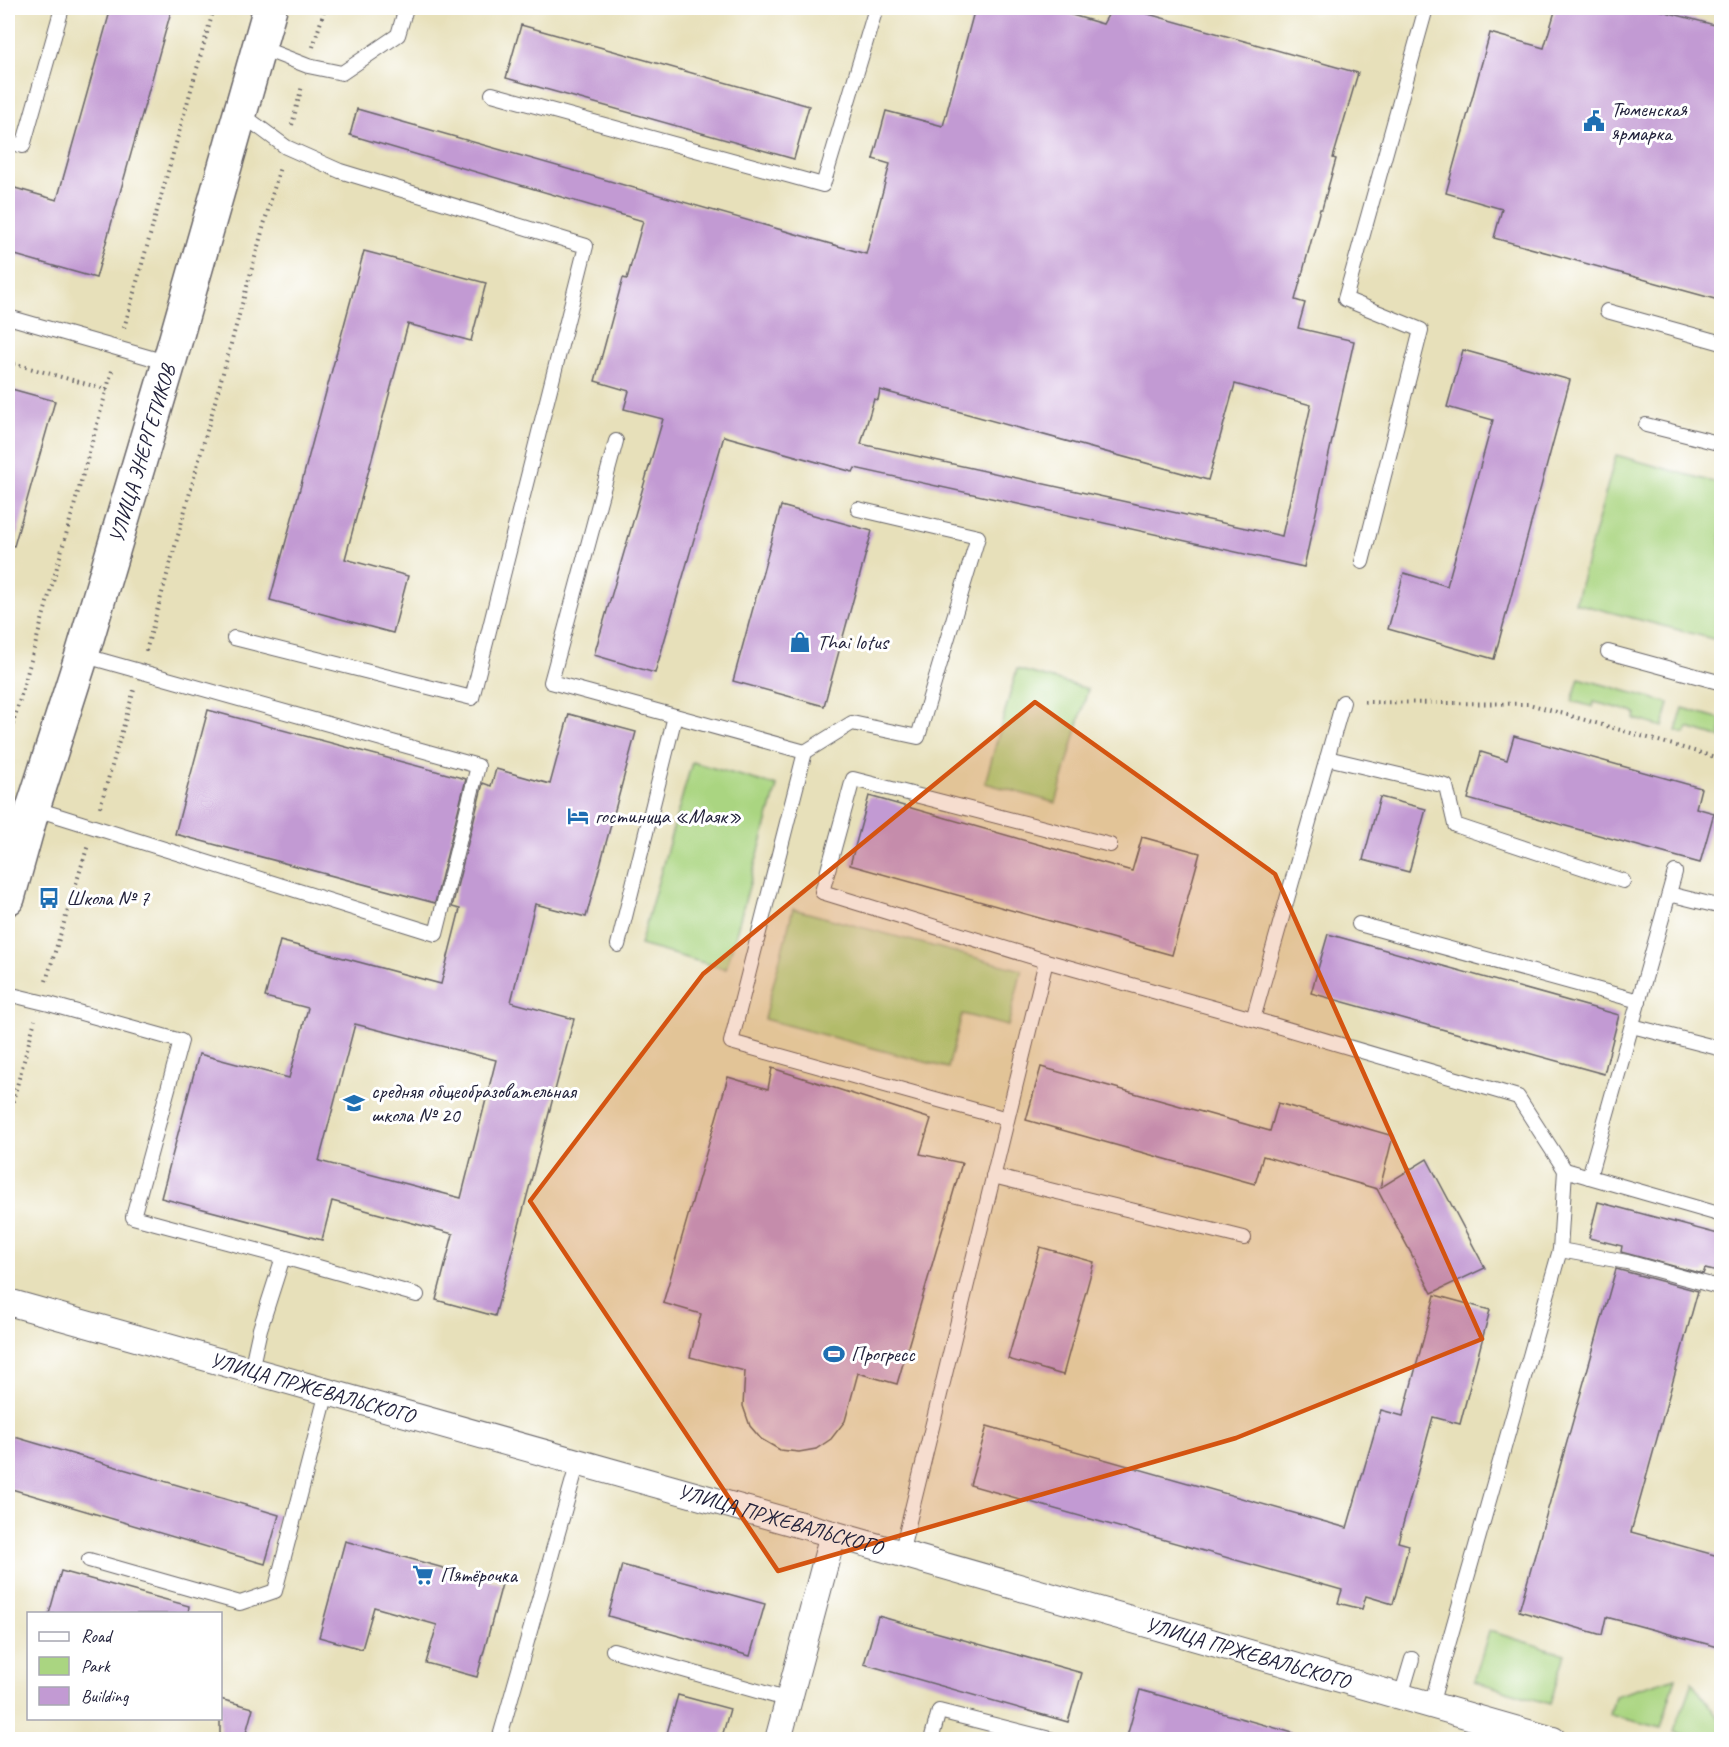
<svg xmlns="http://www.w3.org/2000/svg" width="1729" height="1747" font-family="Caveat,sans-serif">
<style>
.green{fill:#aad581;stroke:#667c5e;stroke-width:1.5}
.building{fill:#c29ad3;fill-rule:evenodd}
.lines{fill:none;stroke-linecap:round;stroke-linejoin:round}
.lane-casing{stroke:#676467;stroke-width:16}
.street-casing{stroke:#676467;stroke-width:28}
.secondary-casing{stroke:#676467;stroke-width:36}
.path{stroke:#676467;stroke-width:4;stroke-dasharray:1.5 4.5;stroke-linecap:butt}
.lane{stroke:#fff;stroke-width:14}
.street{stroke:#fff;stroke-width:26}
.secondary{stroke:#fff;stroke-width:33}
.marked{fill:#d45411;fill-opacity:0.2;stroke:#d45411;stroke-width:4.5;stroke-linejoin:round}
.labels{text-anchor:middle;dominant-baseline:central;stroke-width:6;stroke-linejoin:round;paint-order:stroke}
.poi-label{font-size:21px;fill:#22223b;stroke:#fff;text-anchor:start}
.street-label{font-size:21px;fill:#22223b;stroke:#fff}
</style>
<rect width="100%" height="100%" fill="#fff"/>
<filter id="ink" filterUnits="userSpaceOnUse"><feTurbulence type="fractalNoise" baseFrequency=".0167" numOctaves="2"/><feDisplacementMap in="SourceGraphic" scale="12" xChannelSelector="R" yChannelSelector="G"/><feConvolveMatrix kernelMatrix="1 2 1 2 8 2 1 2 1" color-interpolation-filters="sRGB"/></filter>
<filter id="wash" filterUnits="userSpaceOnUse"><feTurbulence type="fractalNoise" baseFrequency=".008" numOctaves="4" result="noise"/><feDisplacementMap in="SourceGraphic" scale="24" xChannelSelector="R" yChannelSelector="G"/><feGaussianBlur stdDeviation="1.35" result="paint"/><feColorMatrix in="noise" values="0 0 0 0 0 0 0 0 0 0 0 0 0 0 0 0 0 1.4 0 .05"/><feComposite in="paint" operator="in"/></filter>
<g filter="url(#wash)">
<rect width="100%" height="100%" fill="#e7e0ba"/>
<!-- green -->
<g class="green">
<polygon points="1616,455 1721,484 1721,641 1575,603"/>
<polygon points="1017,669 1088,689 1056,803 985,783"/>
<polygon points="1579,678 1669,703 1663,727 1635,719 1636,713 1594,702 1593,707 1572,701"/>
<polygon points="1683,708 1721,719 1721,738 1688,728 1685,734 1676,731"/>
<polygon points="692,762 777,786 726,969 640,945"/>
<polygon points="793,909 1022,970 1008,1026 962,1014 948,1068 764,1019"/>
<polygon points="1489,1631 1565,1654 1550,1704 1474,1681"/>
<polygon points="1676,1677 1661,1728 1610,1715 1615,1696"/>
<polygon points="1692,1682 1721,1722 1721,1739 1699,1739 1674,1732"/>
</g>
<g id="blocks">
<!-- building -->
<g class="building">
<polygon points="111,8 172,8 96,278 8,253 8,186 57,200"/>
<path d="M 975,8 L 1048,8 L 1103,24 L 1112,8 L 1127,8 L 1358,73 L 1333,158 L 1336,159 L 1322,209 L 1320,209 L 1295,300 L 1305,303 L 1298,328 L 1354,341 L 1304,567 L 855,468 L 853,472 L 724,436 L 655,673 L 594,655 L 663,419 L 624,409 L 629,391 L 595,381 L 623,278 L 627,279 L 643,221 L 350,135 L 357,109 L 866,254 L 890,164 L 873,159 L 886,111 L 943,126 ZM 1235,384 L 1311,405 L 1282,536 L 861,444 L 874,399 L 878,400 L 880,390 L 1208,480 Z"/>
<polygon points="1556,8 1651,8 1722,27 1722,301 1494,238 1502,209 1446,193 1490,33 1544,48"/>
<polygon points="521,25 809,106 794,159 506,78"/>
<polygon points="364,251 486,283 471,341 408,324 345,559 408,576 393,633 270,600"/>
<polygon points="1463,350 1570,380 1494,659 1388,629 1404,573 1447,586 1493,420 1447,407"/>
<polygon points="8,388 55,401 14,546 8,545"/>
<polygon points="781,506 872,531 824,706 733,681"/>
<polygon points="208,710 466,779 435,903 175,834"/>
<path d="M 569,714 L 636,732 L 586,917 L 535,904 L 511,1002 L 574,1019 L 495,1316 L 436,1300 L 453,1234 L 332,1201 L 322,1240 L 161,1198 L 199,1054 L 289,1078 L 308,1008 L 265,997 L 280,941 L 441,984 L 460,909 L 452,907 L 483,783 L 491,786 L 496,769 L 550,784 ZM 355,1024 L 496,1060 L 461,1198 L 319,1161 Z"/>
<polygon points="1514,736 1701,788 1696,808 1714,813 1700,863 1468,799 1481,752 1507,760"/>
<polygon points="869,796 1132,871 1142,837 1200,853 1172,955 850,865"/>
<polygon points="1380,797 1426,809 1409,872 1363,860"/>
<polygon points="1328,934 1619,1015 1604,1074 1311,993"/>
<polygon points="1041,1067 1270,1131 1278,1103 1393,1136 1380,1188 1427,1159 1485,1268 1432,1293 1377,1189 1263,1156 1255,1184 1026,1120"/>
<polygon points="772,1068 931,1119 920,1154 962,1163 897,1384 858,1373 845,1421 831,1439 816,1449 799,1452 780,1450 761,1439 750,1426 743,1406 745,1371 690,1357 701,1314 663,1303 728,1077 768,1089"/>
<polygon points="1598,1202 1722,1235 1722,1273 1705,1269 1703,1274 1621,1252 1622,1246 1589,1238"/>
<polygon points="1040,1247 1094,1262 1063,1375 1008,1359"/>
<polygon points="1616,1269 1698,1291 1631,1532 1722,1557 1722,1648 1606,1617 1602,1635 1519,1611"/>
<polygon points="1435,1295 1490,1310 1460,1424 1433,1417 1398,1542 1409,1545 1393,1604 1366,1596 1362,1609 1338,1603 1342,1590 970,1485 987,1426 1347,1528 1381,1410 1403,1416"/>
<polygon points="8,1435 279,1515 265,1564 8,1488"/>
<polygon points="345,1541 502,1584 477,1677 426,1663 437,1625 374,1607 362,1649 319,1637"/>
<polygon points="622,1565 765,1604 750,1656 608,1616"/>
<polygon points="61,1571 189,1606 188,1614 49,1614"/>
<polygon points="878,1616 1082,1673 1068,1722 864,1664"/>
<polygon points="1140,1690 1293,1733 1292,1740 1126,1740"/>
<polygon points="678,1695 730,1709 721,1740 665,1740"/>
<polygon points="220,1699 253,1708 244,1740 220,1740"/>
</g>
</g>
</g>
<g filter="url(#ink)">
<use href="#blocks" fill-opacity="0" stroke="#676467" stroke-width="1.5"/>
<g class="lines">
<defs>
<g id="lane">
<polyline points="259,47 308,66 342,73 398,35 406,8"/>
<polyline points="492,94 823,185 876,8"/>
<polyline points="8,142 23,146 62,8"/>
<polyline points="1607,311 1722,343"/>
<polyline points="8,317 169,363"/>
<polyline points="1646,425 1722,444"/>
<polyline points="616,441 551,682 675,716"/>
<polyline points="1362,562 1421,330 1345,299 1426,8"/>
<polyline points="234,638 472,698 586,246 340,171 286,147 240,113"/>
<polyline points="1608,652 1722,683"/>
<polyline points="805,752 852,723 918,737 978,537 858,509"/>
<polyline points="1327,758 1446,786 1455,825 1623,881"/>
<polyline points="33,808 436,934 478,766 82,655"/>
<polyline points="1110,845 853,779 822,892 1046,961 1253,1019 1518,1097 1565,1170"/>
<polyline points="1669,894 1722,907"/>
<polyline points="1359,924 1639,1001"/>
<polyline points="618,945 675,716 805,752 731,1042 1007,1119"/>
<polyline points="8,994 49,1004 181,1041 133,1217 283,1257 260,1329 251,1370"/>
<polyline points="1253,1019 1343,702"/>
<polyline points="1632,1026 1722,1049"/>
<polyline points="993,1176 1244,1238"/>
<polyline points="1589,1177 1675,872"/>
<polyline points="1560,1250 1627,1262 1722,1288"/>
<polyline points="283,1257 417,1295"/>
<polyline points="901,1554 1046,961"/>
<polyline points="89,1560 240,1603 275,1591 327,1392"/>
<polyline points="613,1650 789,1700"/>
<polyline points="1401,1696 1412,1659"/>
<polyline points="1431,1705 1560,1250 1565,1170 1722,1215"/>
<polyline points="499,1740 578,1462"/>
<polyline points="931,1740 939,1711 1054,1740"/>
</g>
<g id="street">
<path id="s1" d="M 8,1302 L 833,1534 L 1553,1740"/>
<polyline points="778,1740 833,1534"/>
</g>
<g id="secondary">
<path id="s2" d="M 8,898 L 33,808 L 82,655 L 169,363 L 270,8"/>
</g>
</defs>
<!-- lane casing -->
<use href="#lane" class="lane-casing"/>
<!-- street casing -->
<use href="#street" class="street-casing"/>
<!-- secondary casing -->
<use href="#secondary" class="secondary-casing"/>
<!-- path -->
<g class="path">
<polyline points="313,47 325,8"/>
<polyline points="292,125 302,86"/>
<polyline points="124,328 214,8"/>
<polyline points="8,362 108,390"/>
<polyline points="146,651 280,167"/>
<polyline points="1364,702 1529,704 1722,759"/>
<polyline points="8,742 113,367"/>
<polyline points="100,807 134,690"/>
<polyline points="46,981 88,845"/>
<polyline points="8,1119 35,1020"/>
</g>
<!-- lane -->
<use href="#lane" class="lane"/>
<!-- street -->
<use href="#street" class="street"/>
<!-- secondary -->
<use href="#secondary" class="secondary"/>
</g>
</g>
<!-- marked area -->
<path class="marked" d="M 1035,702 L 1275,874 L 1482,1339 L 1236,1438 L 778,1571 L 530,1201 L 703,974 Z"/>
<!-- icons -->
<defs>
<symbol id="civic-bare" viewBox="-9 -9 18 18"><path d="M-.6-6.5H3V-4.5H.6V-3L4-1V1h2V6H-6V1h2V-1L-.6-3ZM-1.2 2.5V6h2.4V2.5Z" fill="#1f6fb2" stroke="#fff" stroke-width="2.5" paint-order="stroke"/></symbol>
<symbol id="shop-bare" viewBox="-9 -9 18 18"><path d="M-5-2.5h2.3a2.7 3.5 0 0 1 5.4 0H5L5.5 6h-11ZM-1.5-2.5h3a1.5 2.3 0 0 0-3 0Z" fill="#1f6fb2" stroke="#fff" stroke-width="2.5" paint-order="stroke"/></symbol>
<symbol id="hotel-bare" viewBox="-9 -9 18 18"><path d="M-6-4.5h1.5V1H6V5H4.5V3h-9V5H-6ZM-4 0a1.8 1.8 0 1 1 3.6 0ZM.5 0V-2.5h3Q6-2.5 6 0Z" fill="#1f6fb2" stroke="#fff" stroke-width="2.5" paint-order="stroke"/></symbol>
<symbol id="bus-bare" viewBox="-9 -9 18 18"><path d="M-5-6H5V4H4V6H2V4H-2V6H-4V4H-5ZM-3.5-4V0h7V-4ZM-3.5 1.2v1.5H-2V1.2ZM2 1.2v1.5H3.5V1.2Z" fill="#1f6fb2" stroke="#fff" stroke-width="2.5" paint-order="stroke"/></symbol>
<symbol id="school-bare" viewBox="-9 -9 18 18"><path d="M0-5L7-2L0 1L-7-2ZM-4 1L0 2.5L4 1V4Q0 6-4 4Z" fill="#1f6fb2" stroke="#fff" stroke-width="2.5" paint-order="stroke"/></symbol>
<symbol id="stadium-bare" viewBox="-9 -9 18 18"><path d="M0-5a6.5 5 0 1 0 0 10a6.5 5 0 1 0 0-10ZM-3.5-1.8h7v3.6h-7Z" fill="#1f6fb2" stroke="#fff" stroke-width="2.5" paint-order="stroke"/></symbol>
<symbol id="supermarket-bare" viewBox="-9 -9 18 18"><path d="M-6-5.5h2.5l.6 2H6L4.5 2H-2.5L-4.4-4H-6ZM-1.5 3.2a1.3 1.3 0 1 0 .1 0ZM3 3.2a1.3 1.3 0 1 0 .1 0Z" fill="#1f6fb2" stroke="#fff" stroke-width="2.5" paint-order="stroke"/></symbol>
</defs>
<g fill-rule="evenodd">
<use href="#civic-bare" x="1579" y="106" width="30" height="30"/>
<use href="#shop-bare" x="785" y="627" width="30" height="30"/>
<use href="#hotel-bare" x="563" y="801" width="30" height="30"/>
<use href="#bus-bare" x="34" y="883" width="30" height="30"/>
<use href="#school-bare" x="339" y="1088" width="30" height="30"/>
<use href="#stadium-bare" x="819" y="1339" width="30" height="30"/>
<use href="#supermarket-bare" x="408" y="1560" width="30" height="30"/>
</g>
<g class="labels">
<!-- poi labels -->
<g class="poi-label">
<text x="1611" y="109">Тюменская<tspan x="1611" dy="24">ярмарка</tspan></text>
<text x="817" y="642">Thai lotus</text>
<text x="595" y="816">гостиница «Маяк»</text>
<text x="66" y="898">Школа № 7</text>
<text x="371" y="1091">средняя общеобразовательная<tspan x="371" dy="24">школа № 20</tspan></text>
<text x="851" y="1354">Прогресс</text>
<text x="440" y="1575">Пятёрочка</text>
</g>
<!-- street labels -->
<g class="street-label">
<text stroke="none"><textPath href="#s2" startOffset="464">УЛИЦА ЭНЕРГЕТИКОВ</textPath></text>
<text stroke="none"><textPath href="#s1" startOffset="316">УЛИЦА ПРЖЕВАЛЬСКОГО</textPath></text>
<text stroke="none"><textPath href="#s1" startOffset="802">УЛИЦА ПРЖЕВАЛЬСКОГО</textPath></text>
<text stroke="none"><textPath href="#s1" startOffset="1288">УЛИЦА ПРЖЕВАЛЬСКОГО</textPath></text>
</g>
</g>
<!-- margin -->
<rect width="1729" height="1747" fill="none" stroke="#fff" stroke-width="30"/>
<!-- legend -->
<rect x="27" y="1612" width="195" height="108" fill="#ffffff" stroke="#a7a7b1" stroke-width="1.5"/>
<rect x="39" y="1632" width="30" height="9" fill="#ffffff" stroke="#a7a7b1" stroke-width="1.5"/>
<text x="81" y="1642" font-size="18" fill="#22223b">Road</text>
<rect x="39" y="1657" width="30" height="18" fill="#aad581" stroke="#a7a7b1" stroke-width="1.5"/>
<text x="81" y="1672" font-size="18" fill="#22223b">Park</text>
<rect x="39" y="1687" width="30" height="18" fill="#c29ad3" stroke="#a7a7b1" stroke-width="1.5"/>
<text x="81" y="1702" font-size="18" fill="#22223b">Building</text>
</svg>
